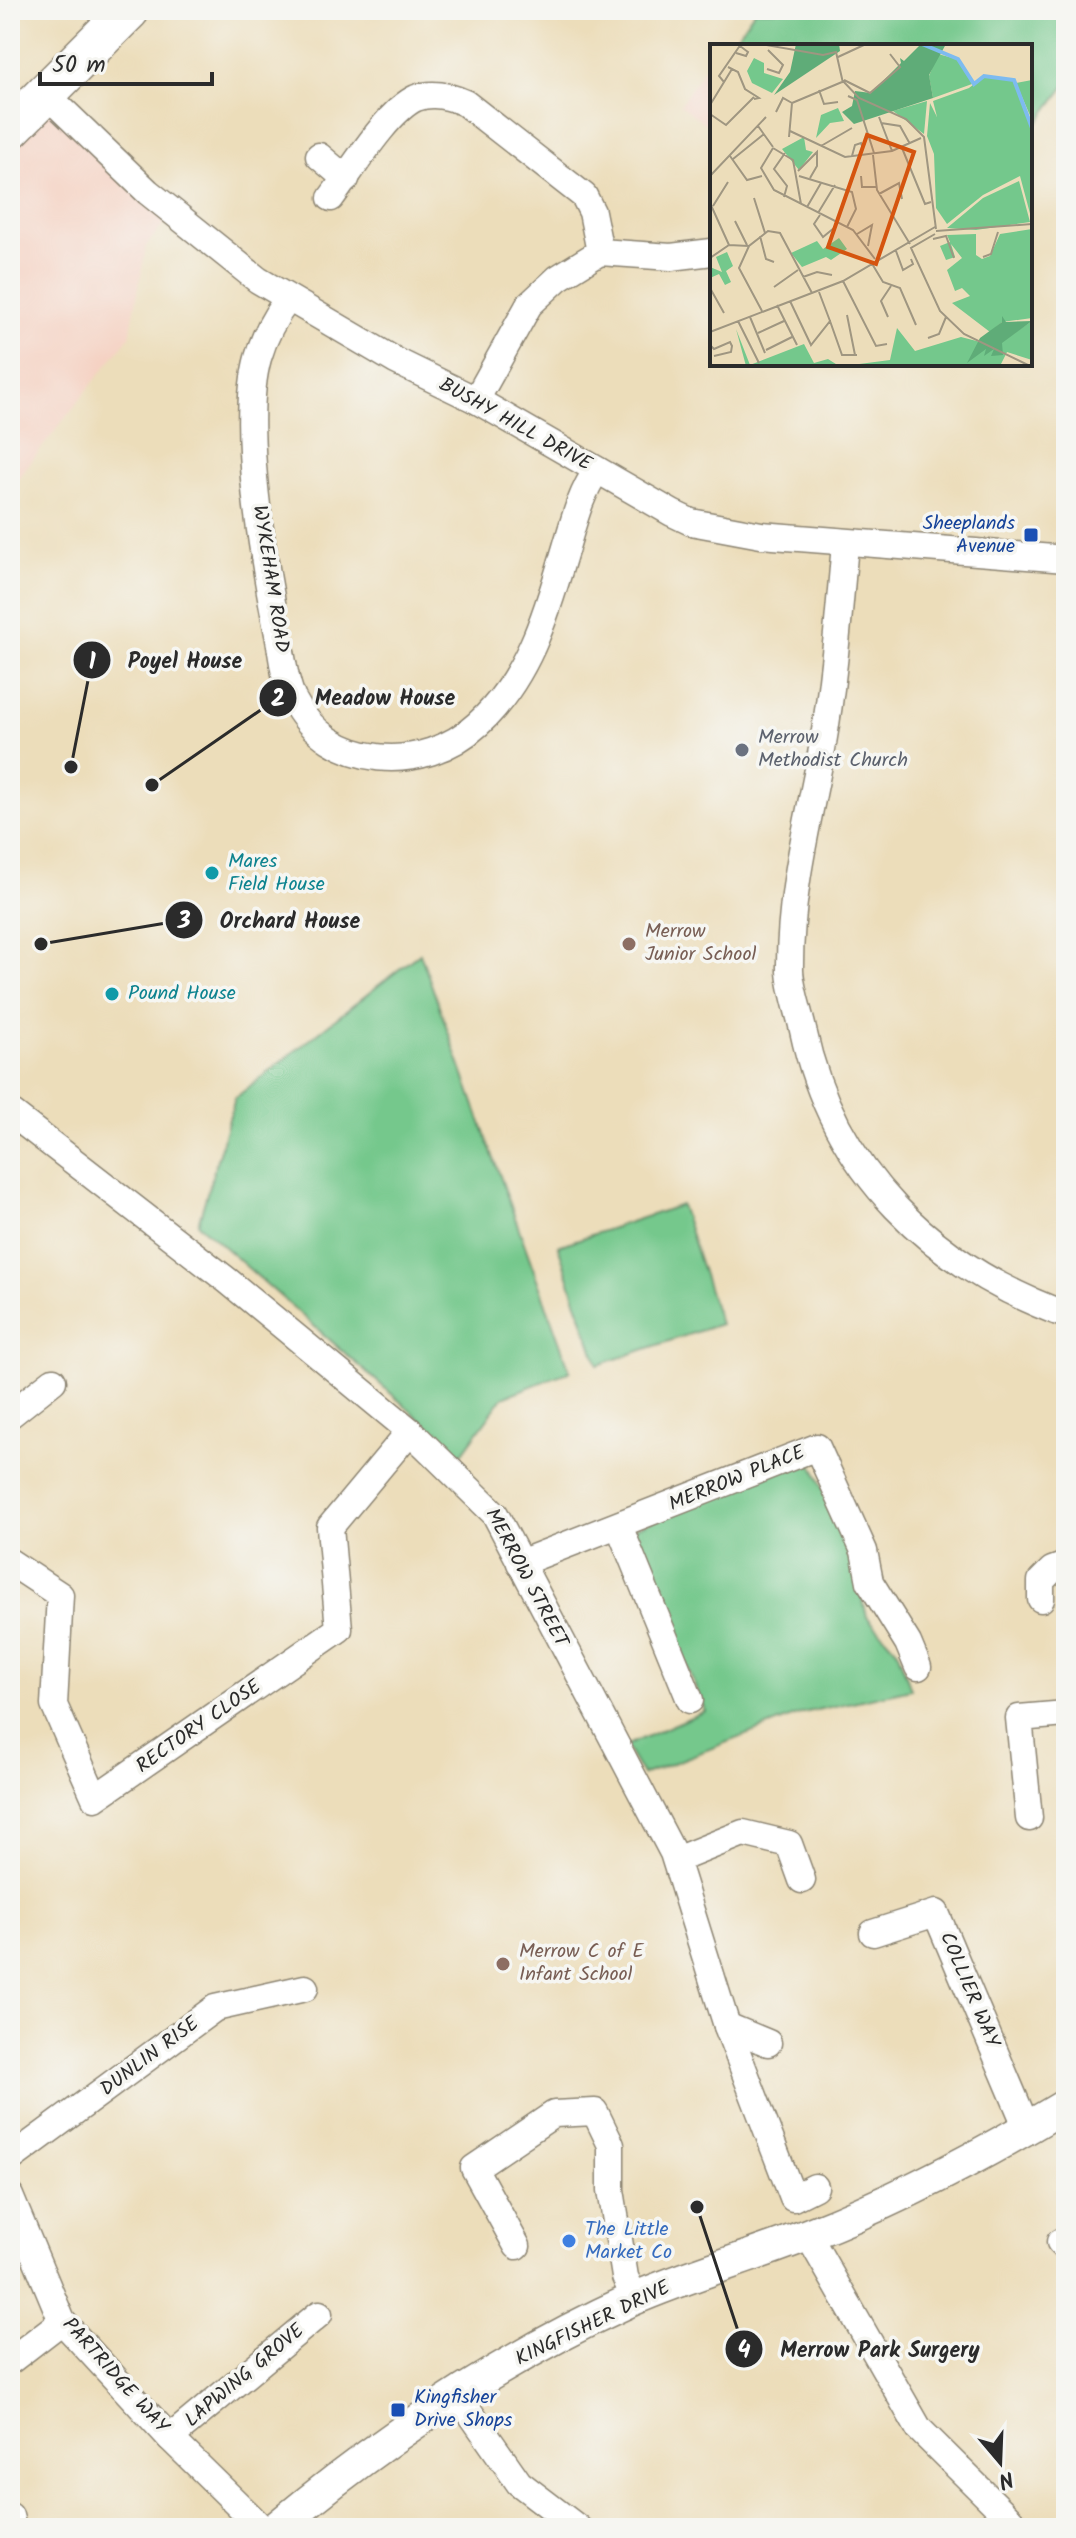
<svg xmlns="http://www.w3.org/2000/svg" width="1076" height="2538" font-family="Kalam,sans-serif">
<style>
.built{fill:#f5d2c3}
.green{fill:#74c88c;stroke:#507a5c;stroke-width:2}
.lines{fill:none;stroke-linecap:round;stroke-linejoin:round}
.minor-casing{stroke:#8c8472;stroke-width:29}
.tertiary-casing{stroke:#8c8472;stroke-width:35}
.primary-casing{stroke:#8c8472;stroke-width:43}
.minor{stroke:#fff;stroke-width:26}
.tertiary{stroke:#fff;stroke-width:32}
.primary{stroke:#fff;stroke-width:40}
.transit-dot{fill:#1a4fb4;stroke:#f6f6f2;stroke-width:3}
.worship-dot{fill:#6b7280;stroke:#f6f6f2;stroke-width:3}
.culture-dot{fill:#0f9aa8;stroke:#f6f6f2;stroke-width:3}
.education-dot{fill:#8d6e63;stroke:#f6f6f2;stroke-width:3}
.shop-dot{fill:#3f7fe0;stroke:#f6f6f2;stroke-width:3}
.labels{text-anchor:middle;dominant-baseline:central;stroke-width:7;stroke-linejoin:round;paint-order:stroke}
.street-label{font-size:20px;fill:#2b2b2b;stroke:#f6f6f2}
.transit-label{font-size:20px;fill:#164399;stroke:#f6f6f2;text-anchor:end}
.worship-label{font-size:20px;fill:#5b616d;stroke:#f6f6f2;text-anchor:start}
.culture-label{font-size:20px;fill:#0d838f;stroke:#f6f6f2;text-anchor:start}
.education-label{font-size:20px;fill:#785e54;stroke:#f6f6f2;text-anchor:start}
.shop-label{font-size:20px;fill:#366cbe;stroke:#f6f6f2;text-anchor:start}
.inset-river{fill:none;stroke:#7dbbf0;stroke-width:4}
.inset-road{fill:none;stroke:#9f9681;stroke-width:2}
.view{fill:#d5540f;fill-opacity:0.15;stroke:#d5540f;stroke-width:4}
.inset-edge{fill:none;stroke:#2b2b2b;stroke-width:4}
.leader{fill:none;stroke:#2b2b2b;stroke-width:3}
.callout-dot{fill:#2b2b2b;stroke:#f6f6f2;stroke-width:3}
.mark-label{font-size:24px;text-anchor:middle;font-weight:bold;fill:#fff}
.callout-label{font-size:22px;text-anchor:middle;font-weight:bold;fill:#2b2b2b;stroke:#f6f6f2;stroke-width:7;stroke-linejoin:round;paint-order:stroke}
</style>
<rect width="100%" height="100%" fill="#f6f6f2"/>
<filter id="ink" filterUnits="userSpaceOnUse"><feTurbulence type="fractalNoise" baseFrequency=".0125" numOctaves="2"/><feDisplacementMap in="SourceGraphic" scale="16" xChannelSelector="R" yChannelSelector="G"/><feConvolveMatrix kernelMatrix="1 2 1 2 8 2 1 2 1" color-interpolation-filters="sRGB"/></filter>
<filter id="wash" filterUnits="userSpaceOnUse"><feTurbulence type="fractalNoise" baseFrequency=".006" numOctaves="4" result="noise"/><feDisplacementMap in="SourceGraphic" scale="32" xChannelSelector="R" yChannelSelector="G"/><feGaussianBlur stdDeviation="1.8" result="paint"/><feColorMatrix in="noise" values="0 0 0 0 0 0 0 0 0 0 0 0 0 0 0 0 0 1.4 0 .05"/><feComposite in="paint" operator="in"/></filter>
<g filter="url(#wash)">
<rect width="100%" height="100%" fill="#ecddba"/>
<!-- built -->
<g class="built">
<polygon points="712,56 712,129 680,105"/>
<polygon points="46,94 173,213 146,246 130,336 10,488 10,129"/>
</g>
<!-- green -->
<g class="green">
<polygon points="755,10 1066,10 1066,85 1030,133 1030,46 730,46"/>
<polygon points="420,953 570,1371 503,1397 461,1455 198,1224 235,1098"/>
<polygon points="681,1205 720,1324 598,1365 558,1246"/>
<polygon points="810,1459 852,1554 867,1617 897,1650 911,1689 803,1713 642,1775 625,1746 705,1711 632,1529"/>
</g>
</g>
<g filter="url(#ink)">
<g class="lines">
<defs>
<g id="minor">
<polyline points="46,94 148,192 258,280 396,361 476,400 672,513 691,522 761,535 1066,559"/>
<polyline points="319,156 346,179"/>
<path d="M 331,198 C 351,172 387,111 416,98 C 432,92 450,96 465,103 L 584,196 L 592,212 L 600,252"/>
<path d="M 288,299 C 275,316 264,337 258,358 C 239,426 264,563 278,634 C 282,654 284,680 293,699 C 329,770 423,775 478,724 C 527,679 546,616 564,554 C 573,525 579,496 597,470"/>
<polyline points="476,400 529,305 558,278 600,252 671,257 712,252"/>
<path d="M 845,544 C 839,612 834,681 822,749 C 808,823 789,895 790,971 C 791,990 799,1011 803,1030 C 833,1171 933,1267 1066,1315"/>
<polyline points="10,1112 228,1281 410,1431 495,1514 673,1853 727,2026 793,2198 815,2187"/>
<polyline points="10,1415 53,1381"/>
<polyline points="619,1526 690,1700"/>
<polyline points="10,1562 60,1595 54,1705 95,1798 339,1629 330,1527 410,1431"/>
<polyline points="520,1563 817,1447 864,1551 870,1582 908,1643 918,1667"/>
<polyline points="1041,1599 1041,1581 1052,1570 1066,1565"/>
<polyline points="1029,1818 1019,1718 1066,1714"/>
<polyline points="676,1860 743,1833 789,1844 802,1880"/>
<polyline points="873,1933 936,1913 1027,2128"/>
<polyline points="727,2026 768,2043"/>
<polyline points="10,2159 215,2008 305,1988"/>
<polyline points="10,2196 62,2321 170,2438 262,2528"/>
<polyline points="808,2235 919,2429 1019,2528"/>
<polyline points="1060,2242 1066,2248"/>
<polyline points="517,2246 474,2168 554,2114 595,2112 611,2145 611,2190 625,2277 635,2299"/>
<polyline points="10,2361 62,2321"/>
<polyline points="457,2394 519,2483 578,2528"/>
<polyline points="170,2438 319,2314"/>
<polyline points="10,2516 13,2528"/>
</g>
<path id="tertiary" d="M 276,2528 C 385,2437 502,2359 631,2300 C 688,2275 749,2258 807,2235 C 898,2200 983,2155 1066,2105"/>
<polyline id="primary" points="10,129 129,10"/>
</defs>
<!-- minor casing -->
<use href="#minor" class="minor-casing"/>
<!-- tertiary casing -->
<use href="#tertiary" class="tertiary-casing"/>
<!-- primary casing -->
<use href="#primary" class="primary-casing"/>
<!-- minor -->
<use href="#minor" class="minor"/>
<!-- tertiary -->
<use href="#tertiary" class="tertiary"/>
<!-- primary -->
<use href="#primary" class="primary"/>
</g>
</g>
<!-- markers -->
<g class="transit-dot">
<rect x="1023" y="527" width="16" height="16" rx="4"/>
<rect x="390" y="2402" width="16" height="16" rx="4"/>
</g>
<circle class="worship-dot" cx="742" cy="750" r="8"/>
<g class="culture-dot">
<circle cx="212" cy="873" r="8"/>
<circle cx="112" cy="994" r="8"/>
</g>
<g class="education-dot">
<circle cx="629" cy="944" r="8"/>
<circle cx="503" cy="1964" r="8"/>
</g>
<circle class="shop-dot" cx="569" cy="2241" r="8"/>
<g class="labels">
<!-- street labels -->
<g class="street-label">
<text transform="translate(515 425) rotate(29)">BUSHY HILL DRIVE</text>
<text transform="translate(270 579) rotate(81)">WYKEHAM ROAD</text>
<text transform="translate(737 1479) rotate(-22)">MERROW PLACE</text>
<text transform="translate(526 1578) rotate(62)">MERROW STREET</text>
<text transform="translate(199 1727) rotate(-35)">RECTORY CLOSE</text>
<text transform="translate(969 1990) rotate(67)">COLLIER WAY</text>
<text transform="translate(150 2057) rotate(-37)">DUNLIN RISE</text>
<text transform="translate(593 2324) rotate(-26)">KINGFISHER DRIVE</text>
<text transform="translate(115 2376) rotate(48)">PARTRIDGE WAY</text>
<text transform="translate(245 2376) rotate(-40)">LAPWING GROVE</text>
</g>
<!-- transit labels -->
<g class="transit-label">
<text x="1015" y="524">Sheeplands<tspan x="1015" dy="23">Avenue</tspan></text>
<text x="414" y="2398" text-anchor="start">Kingfisher<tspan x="414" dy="23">Drive Shops</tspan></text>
</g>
<!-- worship labels -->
<g class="worship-label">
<text x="758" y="738">Merrow<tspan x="758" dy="23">Methodist Church</tspan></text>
</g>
<!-- culture labels -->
<g class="culture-label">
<text x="228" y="862">Mares<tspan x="228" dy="23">Field House</tspan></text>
<text x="128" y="994">Pound House</text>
</g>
<!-- education labels -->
<g class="education-label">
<text x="645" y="932">Merrow<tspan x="645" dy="23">Junior School</tspan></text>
<text x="519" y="1952">Merrow C of E<tspan x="519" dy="23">Infant School</tspan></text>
</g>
<!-- shop labels -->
<g class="shop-label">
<text x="585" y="2230">The Little<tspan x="585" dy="23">Market Co</tspan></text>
</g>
</g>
<!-- overview -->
<g transform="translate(710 44)">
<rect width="322" height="322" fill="#ecddba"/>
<path d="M 228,10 L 250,16 L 262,40 L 223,54 L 219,32 ZM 44,14 L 54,19 L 54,29 L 73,35 L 62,49 L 42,39 L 37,27 ZM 273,33 L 303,37 L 322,85 L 322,177 L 310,132 L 273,151 L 237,180 L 226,164 L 224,110 L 217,92 L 220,59 L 227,73 L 223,57 L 259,44 ZM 322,36 L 322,76 L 306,39 ZM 217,57 L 214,90 L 183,67 ZM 128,64 L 134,77 L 120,79 L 106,94 L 111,71 ZM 94,93 L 96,106 L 103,108 L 89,126 L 72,105 ZM 309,137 L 320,178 L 266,186 L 237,184 L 273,154 ZM 322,185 L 322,274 L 292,278 L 280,288 L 242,259 L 260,252 L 252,244 L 245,247 L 237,226 L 252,214 L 241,200 L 245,213 L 236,216 L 230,202 L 240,198 L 237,191 L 266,190 L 266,211 L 272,215 L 280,212 L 290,190 ZM 129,194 L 137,205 L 121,216 L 116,213 L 92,223 L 81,209 L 107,197 L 113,205 ZM 17,208 L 23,222 L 16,227 L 21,238 L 15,241 L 9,230 L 0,234 L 0,223 L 12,228 L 6,213 ZM 322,277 L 322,316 L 297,308 L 290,322 L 134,322 L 180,316 L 187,284 L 205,307 L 251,293 L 286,302 ZM 26,285 L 40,321 L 94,300 L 104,319 L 118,315 L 129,322 L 36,322 Z" fill="#74c88c"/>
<path d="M 86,0 L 129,0 L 130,7 L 64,51 L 80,28 ZM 211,0 L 236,0 L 219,31 L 223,54 L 144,80 L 132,68 L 142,62 L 145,47 L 161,49 L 191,19 L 190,14 L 194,17 ZM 292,272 L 296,278 L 322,277 L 292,299 L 293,311 L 281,312 L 284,305 L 274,312 L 276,305 L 257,319 L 270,294 L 292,278 Z" fill="#5fac78"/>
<path class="inset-river" d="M 212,0 L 248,15 L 264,40 L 274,32 L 304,36 L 322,84"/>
<path class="inset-road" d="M 51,0 L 113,11 L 126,8 L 133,39M 26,9 L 36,12 L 38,8 L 30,2M 128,13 L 156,0M 18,23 L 28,28 L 35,45 L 49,54 L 44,55M 57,25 L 69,29 L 73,21 L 58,6M 132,36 L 149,54 L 196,75 L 214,93 L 226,185M 134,36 L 160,49 L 190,23 L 180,10M 14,38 L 9,32 L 31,0M 109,46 L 114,60 L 128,58M 138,52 L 147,56 L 164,109M 0,61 L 22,25M 66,68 L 73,54 L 82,59M 0,70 L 16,81 L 44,53M 169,73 L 182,107M 171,79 L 190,82 L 200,100M 48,82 L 63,103M 80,87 L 135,113 L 182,107 L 211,94M 79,93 L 82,59 L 132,38M 111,102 L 142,84M 63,104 L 51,124 L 64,146 L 143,186 L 165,215M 63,104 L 83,116 L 91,160M 192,104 L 215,160 L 221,158M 163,111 L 167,146 L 200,200M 20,112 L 37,136 L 52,132M 142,112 L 145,101 L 151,99 L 153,105M 23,115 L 54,90M 88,127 L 107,108 L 107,122 L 100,134M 0,132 L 56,73M 89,132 L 142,148 L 146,165 L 137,183M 151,132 L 152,143 L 167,143M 169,150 L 189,139 L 192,155M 74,153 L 77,142 L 64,125 L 75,109M 44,154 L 55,189M 0,159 L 19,201M 3,162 L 18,138M 97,163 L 111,139M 108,169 L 125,141M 110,171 L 104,180 L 113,193 L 124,184M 25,177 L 37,201M 226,187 L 322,180M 147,190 L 162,181 L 158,202M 225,190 L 201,204 L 230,267 L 254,290 L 320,322M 50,192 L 56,215 L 64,218M 223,195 L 236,192 L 244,214M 186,207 L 193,226 L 203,220 L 201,215M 273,213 L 281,210 L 288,188M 0,214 L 19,201 L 39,202M 161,218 L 173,238 L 190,244 L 206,281M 93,233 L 107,228 L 122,231M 133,237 L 166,302 L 177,300M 64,243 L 88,226M 0,244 L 14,269M 80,257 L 101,301 L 120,277 L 109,248M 67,261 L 87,301M 52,267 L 29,224 L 39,202 L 58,187 L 70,189 L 102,249M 137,271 L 145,311M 40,273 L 55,309M 178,273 L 171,257 L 181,242M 28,277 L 49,319M 120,277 L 132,311 L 147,311M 0,288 L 133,237 L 225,183M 48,289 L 74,277M 218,294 L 229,290 L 236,273M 0,301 L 4,305 L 20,298 L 22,302 L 21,308 L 4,312M 56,306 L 82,293"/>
<path class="view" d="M 157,91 L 204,108 L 166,220 L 118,203 Z"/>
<rect width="322" height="322" class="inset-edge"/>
</g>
<!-- callouts -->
<path class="leader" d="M71 767L92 660M152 785L278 698M41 944L184 920M697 2207L744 2349"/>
<g class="callout-dot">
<circle cx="71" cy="767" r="8"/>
<circle cx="152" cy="785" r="8"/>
<circle cx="41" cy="944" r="8"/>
<circle cx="697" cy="2207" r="8"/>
<circle cx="92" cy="660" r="20"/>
<circle cx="278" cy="698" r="20"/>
<circle cx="184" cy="920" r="20"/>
<circle cx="744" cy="2349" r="20"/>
</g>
<g class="mark-label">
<text x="92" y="669">1</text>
<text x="278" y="706">2</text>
<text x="184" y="928">3</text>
<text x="744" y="2357">4</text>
</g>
<g class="callout-label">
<text x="185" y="668">Poyel House</text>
<text x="385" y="705">Meadow House</text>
<text x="290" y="928">Orchard House</text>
<text x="880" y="2357">Merrow Park Surgery</text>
</g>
<!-- margin -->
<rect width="1076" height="2538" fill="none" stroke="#f6f6f2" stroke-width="40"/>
<!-- north arrow -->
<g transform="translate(1000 2462) rotate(161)" stroke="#f6f6f2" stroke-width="6" paint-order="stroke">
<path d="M0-6L14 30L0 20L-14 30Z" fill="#2b2b2b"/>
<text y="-12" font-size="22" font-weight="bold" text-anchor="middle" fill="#2b2b2b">N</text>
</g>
<!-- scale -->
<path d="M40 72v12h172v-12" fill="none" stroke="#2b2b2b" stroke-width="4"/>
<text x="52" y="72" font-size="24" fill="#2b2b2b" stroke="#f6f6f2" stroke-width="6" paint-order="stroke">50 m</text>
</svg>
